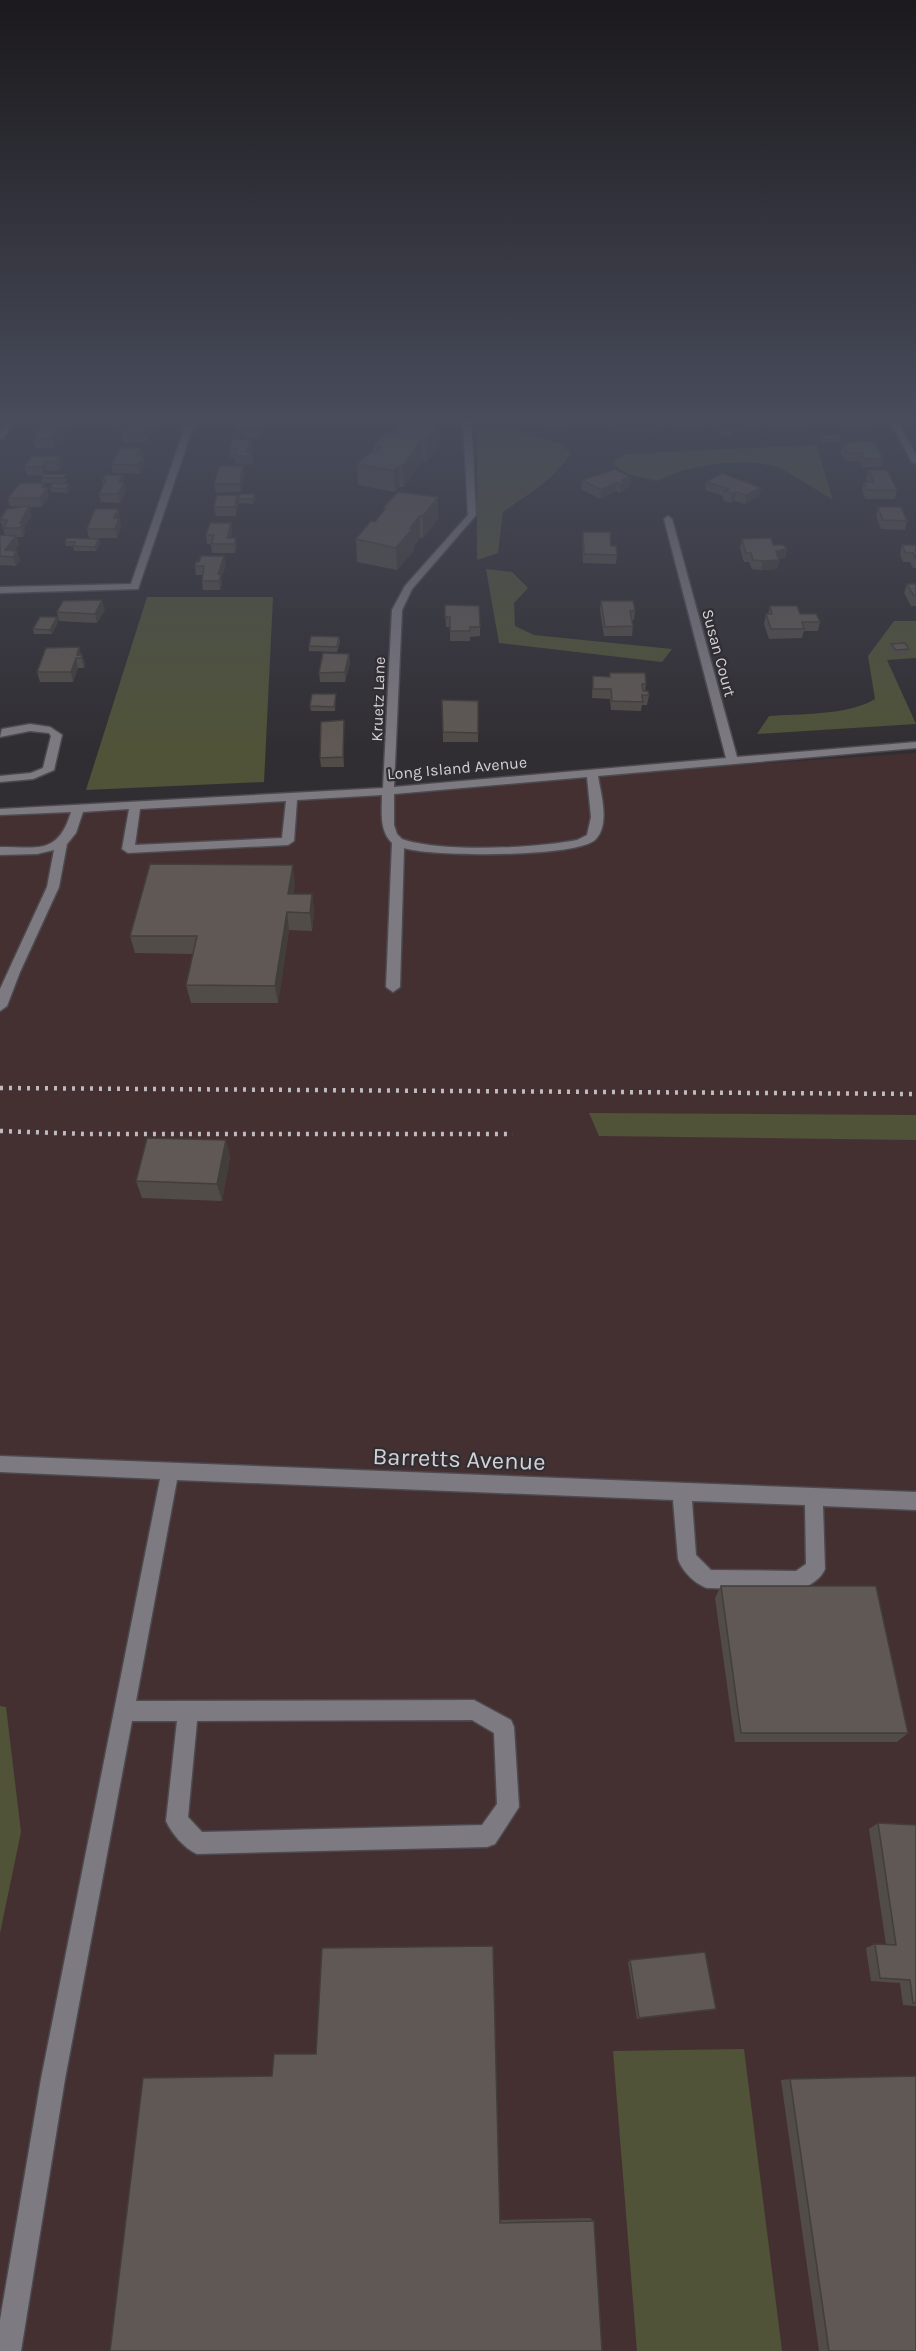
<svg xmlns="http://www.w3.org/2000/svg" width="916" height="2351" font-family="Karla,sans-serif">
<style>
.industrial{fill:#453031}
.green{fill:#505338}
.lines{fill:none;stroke-linecap:round;stroke-linejoin:round}
.minor-casing{stroke:#4d4a4f;stroke-width:3}
.minor{fill:#7e7a81;fill-rule:evenodd}
.rail{stroke:#bdbbbf;stroke-width:4.5;stroke-dasharray:3 6;stroke-linecap:butt}
.wall{fill:#524c48}
.shaded-wall{fill:#423e3b}
.building{fill:#5f5854;stroke:#423e3b;stroke-width:1.5}
.labels{text-anchor:middle;dominant-baseline:central;stroke-width:4.5;stroke-linejoin:round;paint-order:stroke}
.far-street-label{font-size:16px;fill:#d3d1d5;stroke:#312e33}
.near-street-label{font-size:24px;fill:#d3d1d5;stroke:#312e33}
</style>
<rect width="100%" height="100%" fill="#312e33"/>
<!-- industrial -->
<polygon class="industrial" points="916,753 916,2351 0,2351 0,816"/>
<!-- green -->
<g class="green">
<path d="M 477,418 L 494,418 L 510,429 L 561,444 L 571,453 C 555,479 527,495 503,512 L 498,553 L 477,560 Z"/>
<polygon points="816,445 833,500 779,467 750,462 713,464 680,471 657,481 627,474 612,463 625,454"/>
<polygon points="486,569 512,572 528,588 514,603 515,626 534,635 672,649 662,662 499,643"/>
<polygon points="147,597 273,597 264,782 86,790"/>
<path d="M 894,621 L 916,621 L 916,658 L 887,660 L 916,724 L 757,734 L 769,716 C 798,714 850,715 875,699 L 868,656 Z"/>
<polygon points="589,1113 916,1115 916,1140 599,1136"/>
<polygon points="0,1706 6,1707 21,1832 0,1933"/>
<polygon points="744,2049 782,2351 637,2351 613,2051"/>
</g>
<g class="lines">
<defs>
<g id="minor">
<polygon points="7,418 15,418 3,439 0,439 0,430"/>
<polygon points="188,418 196,418 138,589 0,593 0,587 131,584"/>
<path d="M 463,418 L 471,418 L 476,515 L 412,589 L 402,610 L 394,787 L 726,758 L 664,519 L 668,516 L 672,519 L 737,757 L 916,742 L 916,748 L 598,776 C 601,794 610,824 596,839 C 579,858 430,857 404,848 L 400,987 L 393,992 L 386,987 L 392,843 C 379,830 382,812 382,795 L 297,800 L 294,841 L 288,845 L 128,853 L 122,849 L 129,809 L 83,812 L 76,833 L 67,844 L 59,887 L 20,972 L 7,1006 L 0,1011 L 0,989 L 47,887 L 54,850 L 37,854 L 0,855 L 0,847 C 38,847 58,855 71,812 L 0,815 L 0,809 L 383,788 L 392,610 L 405,586 L 468,515 ZM 587,777 L 591,817 L 587,835 L 577,840 C 536,848 441,853 402,839 L 397,834 L 394,825 L 394,794 ZM 286,801 L 282,838 L 135,845 L 140,809 Z"/>
<polygon points="888,418 896,418 916,455 916,464 912,462"/>
<polygon points="30,724 50,727 62,735 54,770 33,779 0,782 0,776 31,773 43,768 51,736 49,733 30,731 0,737 2,729"/>
<path d="M 0,1456 L 916,1492 L 916,1510 L 823,1506 L 825,1569 C 821,1579 809,1586 799,1590 L 707,1588 C 695,1584 682,1571 678,1559 L 673,1500 L 177,1480 L 136,1701 L 474,1700 L 511,1720 L 514,1727 L 519,1807 L 495,1844 L 487,1847 L 197,1854 C 184,1848 172,1834 166,1821 L 177,1721 L 132,1721 L 65,2079 L 21,2351 L 0,2351 L 0,2320 L 41,2079 L 160,1479 L 0,1472 ZM 692,1501 L 805,1505 L 806,1564 L 796,1571 L 711,1570 L 696,1555 ZM 472,1720 L 494,1733 L 497,1804 L 482,1825 L 202,1832 L 188,1817 L 197,1721 Z"/>
</g>
</defs>
<!-- minor casing -->
<use href="#minor" class="minor-casing"/>
<!-- minor -->
<use href="#minor" class="minor"/>
<!-- rail -->
<g class="rail">
<polyline points="0,1088 916,1094"/>
<polyline points="0,1131 86,1134 513,1134"/>
</g>
</g>
<!-- wall -->
<g class="wall">
<polygon points="93,418 116,418 115,421 93,421"/>
<polygon points="401,418 440,441 438,444 438,448 426,462 422,461 404,487 399,487 395,492 358,485 357,464 373,452 373,445 393,434 393,431 398,426 397,422"/>
<polygon points="537,418 573,418 573,420 555,429 542,423 542,421"/>
<polygon points="607,418 659,418 660,422 659,430 656,430 656,433 617,431 617,428 607,428"/>
<polygon points="670,418 700,418 701,422 700,431 679,431 677,424 672,424"/>
<polygon points="715,418 755,418 754,427 746,427 745,432 731,432 731,436 721,436"/>
<polygon points="769,418 802,418 804,422 803,430 772,430"/>
<polygon points="823,418 865,418 867,422 865,430 844,430 841,423 825,423"/>
<polygon points="259,421 257,425 260,434 259,438 243,438 242,431 236,431 235,423"/>
<polygon points="151,422 153,431 146,442 123,442 119,427"/>
<polygon points="63,423 65,431 54,448 35,448 33,440"/>
<polygon points="822,435 842,438 841,443 823,443 821,439"/>
<polygon points="251,440 252,448 251,452 254,460 252,465 235,464 235,458 230,458 229,449"/>
<polygon points="843,443 883,459 881,467 862,467 859,461 845,461 841,452"/>
<polygon points="141,448 145,465 140,474 113,473 111,464"/>
<polygon points="60,457 62,465 59,471 47,471 45,474 67,479 65,483 42,483 41,478 42,476 27,475 24,467"/>
<polygon points="615,469 630,486 625,488 625,491 620,493 616,491 600,499 581,489 582,480"/>
<polygon points="868,470 897,490 895,499 865,499 862,490 864,482 867,482 866,479"/>
<polygon points="245,474 241,492 216,493 214,484"/>
<polygon points="123,475 126,491 120,503 101,502 99,494 103,486 102,480"/>
<polygon points="706,482 761,488 759,496 745,504 735,501 730,503 723,500 723,496 705,490"/>
<polygon points="44,483 45,488 47,488 49,496 42,507 29,507 31,515 24,528 25,532 23,537 17,537 19,545 14,550 17,551 20,560 16,566 0,565 0,535 5,535 0,520 22,507 10,506 8,498"/>
<polygon points="50,488 70,488 67,493 51,492"/>
<polygon points="237,495 238,497 256,499 253,504 238,503 236,516 216,516 214,507"/>
<polygon points="438,497 438,519 423,538 420,538 414,546 414,550 397,570 357,562 356,539 375,522 384,510 384,507"/>
<polygon points="878,507 907,521 905,530 881,529 876,516"/>
<polygon points="118,509 121,527 117,538 89,538 87,529"/>
<polygon points="232,532 230,538 237,547 235,553 212,553 211,544 207,544 206,535"/>
<polygon points="583,532 611,546 617,555 616,564 583,563 582,541"/>
<polygon points="99,539 100,543 96,551 74,551 73,546 66,546 65,542"/>
<polygon points="742,539 787,549 785,558 779,559 777,569 761,570 752,569 749,562 744,562 740,548"/>
<polygon points="902,545 916,545 916,568 913,568 910,562 903,562 900,554"/>
<polygon points="226,565 221,578 222,584 220,590 203,590 202,581 203,575 196,575 195,566"/>
<polygon points="907,584 916,584 916,606 911,606 904,593"/>
<polygon points="601,601 635,611 634,620 632,620 633,626 632,636 604,636 600,610"/>
<polygon points="445,605 480,627 480,636 470,637 470,641 450,641 450,627 446,627"/>
<polygon points="770,606 800,614 820,622 818,631 804,631 802,638 769,639 764,624 766,614 768,614"/>
<polygon points="105,609 97,623 59,621 57,612"/>
<polygon points="57,617 58,622 52,634 34,634 33,629"/>
<polygon points="339,637 340,642 337,652 309,651 309,646"/>
<polygon points="891,644 909,649 908,654 894,655 890,648"/>
<polygon points="349,654 350,663 345,682 320,682 319,673"/>
<polygon points="81,655 82,655 85,664 84,668 78,668 73,682 40,682 37,672"/>
<polygon points="610,673 646,684 645,691 649,695 647,705 642,705 641,711 611,710 610,699 592,698 593,676 609,677"/>
<polygon points="336,694 335,711 311,711 310,706"/>
<polygon points="442,700 478,701 478,742 443,742"/>
<polygon points="344,720 344,767 321,767 320,758"/>
<polygon points="295,883 293,894 312,894 314,912 312,931 289,930 278,1003 191,1003 186,985 193,954 135,953 130,936"/>
<polygon points="226,1140 230,1157 222,1201 142,1198 136,1181"/>
<polygon points="721,1586 908,1733 897,1742 735,1742 715,1598"/>
<polygon points="878,1823 916,1825 916,2006 903,2005 900,1983 871,1981 866,1948 875,1944 886,1945 869,1829"/>
<polygon points="630,1960 716,2009 712,2010 637,2019 628,1962"/>
<polygon points="790,2079 916,2351 819,2351 781,2080"/>
<polygon points="590,2218 594,2221 110,2351 500,2220"/>
</g>
<!-- shaded-wall -->
<g class="shaded-wall">
<polygon points="256,418 258,418 259,421 256,430 254,425"/>
<polygon points="559,418 573,418 573,420 555,429 555,420"/>
<polygon points="440,421 440,441 438,444 438,448 426,462 426,441 435,427"/>
<polygon points="151,422 153,431 146,442 144,433"/>
<polygon points="63,423 65,431 54,448 52,439"/>
<polygon points="259,425 260,434 259,438 258,430"/>
<polygon points="251,440 252,448 249,456 246,452"/>
<polygon points="422,440 422,461 404,487 403,466"/>
<polygon points="141,448 142,457 136,456"/>
<polygon points="252,452 254,460 252,465 251,456"/>
<polygon points="144,456 145,465 140,474 138,465"/>
<polygon points="60,457 62,465 59,471 57,462"/>
<polygon points="45,462 47,471 45,476 42,467"/>
<polygon points="243,466 245,474 241,492 240,484"/>
<polygon points="399,466 399,487 395,492 394,471"/>
<polygon points="123,475 126,491 120,503 118,494 119,482"/>
<polygon points="631,477 630,486 625,488 625,491 620,493 620,484 622,480"/>
<polygon points="617,482 616,491 600,499 601,490"/>
<polygon points="44,483 46,489 47,488 49,496 42,507 40,498 42,487"/>
<polygon points="69,484 70,488 67,493 66,489"/>
<polygon points="761,488 759,496 745,504 746,495"/>
<polygon points="736,492 735,501 730,503 732,494"/>
<polygon points="255,494 256,499 253,504 253,499"/>
<polygon points="237,495 239,504 236,516 235,507"/>
<polygon points="438,497 438,519 423,538 423,516"/>
<polygon points="29,506 31,515 24,528 25,532 23,537 20,523"/>
<polygon points="118,509 121,527 117,538 114,518"/>
<polygon points="420,516 420,538 414,546 414,550 397,570 396,548"/>
<polygon points="231,523 232,532 229,544 227,538"/>
<polygon points="16,536 19,545 10,557 5,550"/>
<polygon points="236,538 237,547 235,553 234,544"/>
<polygon points="99,539 100,543 96,551 95,547"/>
<polygon points="787,549 785,558 774,560 776,551"/>
<polygon points="17,551 20,560 16,566 13,557"/>
<polygon points="224,556 226,565 221,578 222,584 220,590 218,574"/>
<polygon points="779,560 777,569 761,570 763,561"/>
<polygon points="102,600 105,609 97,623 95,614"/>
<polygon points="57,617 58,622 52,634 50,630"/>
<polygon points="79,647 85,664 84,668 81,658 77,655"/>
<polygon points="349,654 350,663 345,682 345,672"/>
<polygon points="76,658 78,668 73,682 71,672"/>
<polygon points="344,720 344,767 343,757"/>
<polygon points="293,865 295,883 291,912 288,894"/>
<polygon points="312,894 314,912 312,931 310,913"/>
<polygon points="287,912 289,930 278,1003 275,986"/>
<polygon points="226,1140 230,1157 222,1201 217,1184"/>
</g>
<!-- building -->
<g class="building">
<polygon points="237,418 256,418 254,425 259,425 258,430 242,430 244,423 235,423"/>
<polygon points="401,418 420,418 440,421 435,427 438,427 426,441 422,440 403,466 399,466 394,471 357,464 371,452 376,453 381,447 373,445 386,433 396,435 399,432 393,431 401,423 397,422"/>
<polygon points="608,418 659,418 660,422 656,422 657,425 618,422 617,420 608,419"/>
<polygon points="679,418 700,418 701,422 680,422"/>
<polygon points="719,418 755,418 755,419 744,419 746,424 731,424 732,427 722,427"/>
<polygon points="773,418 802,418 804,422 774,421"/>
<polygon points="845,418 865,418 867,422 846,422"/>
<polygon points="42,422 63,423 52,439 33,440"/>
<polygon points="122,422 151,422 144,433 122,433 124,428 119,427"/>
<polygon points="822,435 840,435 842,438 824,439"/>
<polygon points="232,439 251,440 246,452 252,452 251,456 234,456 237,449 229,449"/>
<polygon points="874,441 883,459 864,459 861,453 847,453 843,443"/>
<polygon points="121,448 141,448 136,456 144,456 138,465 111,464"/>
<polygon points="32,456 60,457 57,462 45,462 42,467 24,467"/>
<polygon points="219,466 243,466 240,484 214,484"/>
<polygon points="615,469 631,477 622,480 626,482 620,484 617,482 601,490 582,480"/>
<polygon points="868,470 887,470 897,490 868,490 864,482 874,482"/>
<polygon points="722,473 761,488 746,495 736,492 732,494 724,491 729,489 706,482"/>
<polygon points="43,474 66,474 64,478 41,478"/>
<polygon points="105,475 123,475 119,482 124,483 118,494 99,494 106,480 102,480"/>
<polygon points="20,483 44,483 42,487 47,488 40,498 8,498"/>
<polygon points="53,483 69,484 66,489 50,488"/>
<polygon points="398,492 438,497 423,516 420,516 410,528 413,528 396,548 356,539 371,521 375,522 386,508 384,507"/>
<polygon points="240,494 255,494 253,499 238,499"/>
<polygon points="217,495 237,495 235,507 214,507"/>
<polygon points="29,506 20,523 23,523 20,528 3,528 8,520 0,520 7,509"/>
<polygon points="878,507 901,507 907,521 883,520"/>
<polygon points="95,509 118,509 114,518 119,518 115,529 87,529"/>
<polygon points="210,523 231,523 227,538 236,538 234,544 211,544 214,535 206,535"/>
<polygon points="583,532 610,532 611,546 616,546 617,555 584,554"/>
<polygon points="0,535 16,536 5,550 17,551 13,557 0,556"/>
<polygon points="67,538 99,539 95,547 73,546 75,542 65,542"/>
<polygon points="771,538 773,545 783,545 787,549 776,551 779,560 763,561 753,560 751,553 746,553 742,539"/>
<polygon points="902,545 916,545 916,559 913,553 906,553"/>
<polygon points="201,556 224,556 218,574 221,575 219,581 202,581 204,566 195,566 196,562 199,562"/>
<polygon points="907,584 916,584 916,596 914,596"/>
<polygon points="102,600 95,614 57,612 63,601"/>
<polygon points="601,601 633,601 635,611 630,611 633,626 605,627"/>
<polygon points="445,605 479,606 480,627 470,627 470,631 450,631 450,617 445,617"/>
<polygon points="770,606 797,606 800,614 816,614 820,622 802,622 804,629 771,629 766,614 772,614"/>
<polygon points="40,617 57,617 50,630 33,629"/>
<polygon points="311,636 339,637 337,647 309,646"/>
<polygon points="905,643 909,649 896,650 891,644"/>
<polygon points="79,647 77,655 82,655 81,658 76,658 71,672 37,672 46,648"/>
<polygon points="323,653 349,654 345,672 319,673"/>
<polygon points="610,673 645,673 646,684 642,684 643,691 648,691 649,695 642,695 643,702 612,701 611,689 593,689 593,676 610,677"/>
<polygon points="312,694 336,694 334,707 310,706"/>
<polygon points="442,700 478,701 478,733 443,732"/>
<polygon points="344,720 343,757 320,758 321,722"/>
<polygon points="150,864 293,865 288,894 312,894 310,913 287,912 275,986 186,985 197,936 130,936"/>
<polygon points="147,1138 226,1140 217,1184 136,1181"/>
<polygon points="721,1586 876,1586 908,1733 741,1733"/>
<polygon points="878,1823 916,1825 916,2003 913,2003 910,1980 880,1978 875,1944 896,1945"/>
<polygon points="493,1946 500,2223 594,2221 602,2351 110,2351 143,2078 272,2076 274,2054 316,2054 322,1948"/>
<polygon points="705,1952 716,2009 639,2018 630,1960"/>
<polygon points="916,2076 916,2351 829,2351 790,2079"/>
</g>
<!-- sky -->
<linearGradient id="sky" x2="0" y2="1"><stop stop-color="#1b191c"/><stop offset="0.56" stop-color="#484c5b"/><stop offset="1" stop-color="#484c5b" stop-opacity="0"/></linearGradient>
<rect width="916" height="748" fill="url(#sky)"/>
<g class="labels">
<!-- far-street labels -->
<g class="far-street-label">
<text transform="translate(719 653) rotate(75)">Susan Court</text>
<text transform="translate(378 699) rotate(-88)">Kruetz Lane</text>
<text transform="translate(457 768) rotate(-5)">Long Island Avenue</text>
</g>
<!-- near-street labels -->
<g class="near-street-label">
<text transform="translate(459 1459) rotate(2)">Barretts Avenue</text>
</g>
</g>
</svg>
